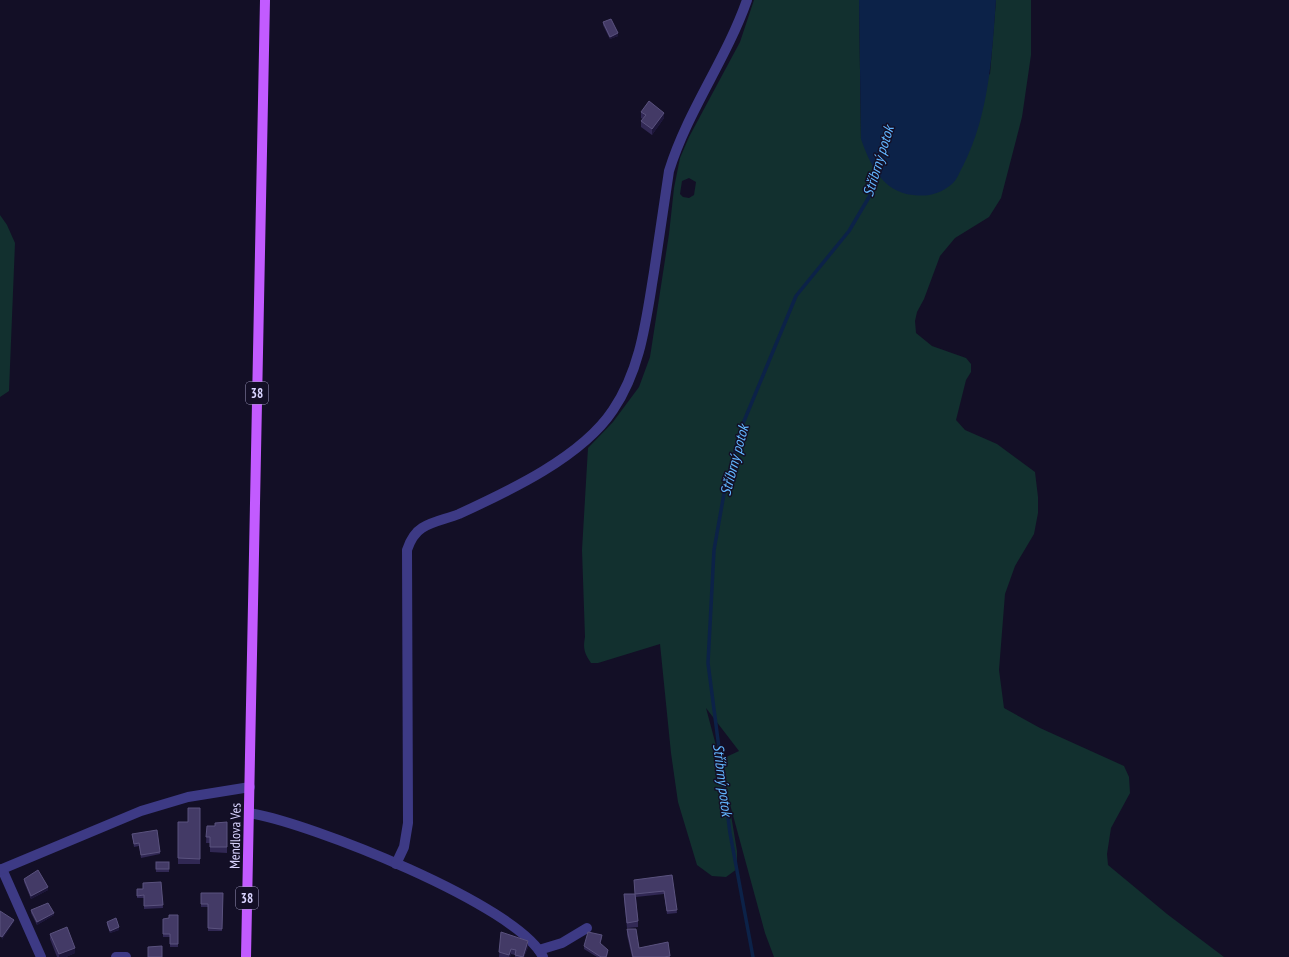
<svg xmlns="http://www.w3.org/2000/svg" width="1289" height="957" font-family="'PT Sans Narrow',sans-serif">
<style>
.green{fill:#12302f;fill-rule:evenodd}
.water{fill:#0c2248}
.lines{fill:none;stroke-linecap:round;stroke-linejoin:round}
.stream{stroke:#0c2248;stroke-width:3.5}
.minor{stroke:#3d3a85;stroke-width:10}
.major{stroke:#c25bff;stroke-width:10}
.wall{fill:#312854}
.shaded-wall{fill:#1d163a}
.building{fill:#433a66;stroke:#5a527e}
.labels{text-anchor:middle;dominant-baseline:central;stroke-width:3;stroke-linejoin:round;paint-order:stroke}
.shield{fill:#130f26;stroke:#9e99be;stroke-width:1}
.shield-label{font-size:13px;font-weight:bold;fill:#d9d4ff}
.street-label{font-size:14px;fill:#d9d4ff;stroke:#130f26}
.water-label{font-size:15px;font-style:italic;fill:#62b6ff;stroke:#130f26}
</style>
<rect width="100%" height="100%" fill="#130f26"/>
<!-- green -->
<g class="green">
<path d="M 754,0 L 859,0 L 861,139 L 990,74 L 996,0 L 1031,0 L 1031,55 L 1022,117 L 1001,198 L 989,217 L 955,238 L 940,256 L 924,299 L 917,312 L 915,321 L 916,333 L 932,346 L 966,358 L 971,364 L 971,372 L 966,380 L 956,420 L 965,430 L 997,444 L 1035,472 L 1038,497 L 1038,513 L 1034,534 L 1015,566 L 1005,594 L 999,670 L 1004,708 L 1040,728 L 1124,766 L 1129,777 L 1130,793 L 1111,828 L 1107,854 L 1108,865 L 1167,914 L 1224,957 L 774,957 L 765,933 L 728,797 L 737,851 L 737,869 L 726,877 L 712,876 L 697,865 L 678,802 L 671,753 L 660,644 L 598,663 L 591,663 C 584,653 583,648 585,637 L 582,550 L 588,448 L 613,422 L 639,387 L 650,357 L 669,234 L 674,188 L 680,158 L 689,137 L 740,42 ZM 689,178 L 696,182 L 694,195 L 689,198 L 683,197 L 680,194 L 682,181 ZM 706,708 L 739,751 L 724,758 L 722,768 Z"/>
<polygon points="0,215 7,225 15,243 9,391 0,397"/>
</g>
<!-- water -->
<path class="water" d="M 859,0 L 996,0 C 992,56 989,115 963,166 C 960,171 957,180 952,184 C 940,194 928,197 913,195 C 882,192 870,164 861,139 Z"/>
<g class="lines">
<!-- stream -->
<polyline class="stream" points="753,957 730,833 708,663 714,550 725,488 742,426 796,296 849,231 872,192 878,169"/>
<!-- minor -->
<g class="minor">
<path d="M 249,813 C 308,822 518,905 543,957"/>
<path d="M 396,864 L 404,847 L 408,823 L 407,550 C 410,541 414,533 422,528 C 433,521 447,519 459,514 C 509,491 582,457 613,410 C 641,369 646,320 654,272 C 659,239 664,205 669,171 C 688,110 726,60 747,0"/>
<polyline points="2,869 41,957"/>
<polyline points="0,870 141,811 188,797 250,787"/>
<polyline points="539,950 562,943 587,928"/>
<polyline points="116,957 126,957"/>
</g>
<!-- major -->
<polyline class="major" points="246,957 265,0"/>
</g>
<!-- wall -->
<g class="wall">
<polygon points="603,22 618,36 610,39 603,25"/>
<polygon points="641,112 664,118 652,135 641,127 641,121 643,119 641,118"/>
<polygon points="200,808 200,864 178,864 178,822 188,822"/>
<polygon points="227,822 227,853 210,852 210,843 206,843 207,826 215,826"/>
<polygon points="132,834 160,852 160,854 141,858 139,846 134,847"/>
<rect x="156" y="862" width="13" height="10"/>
<polygon points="672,875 677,913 667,914 664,894 636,897 638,921 638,927 627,928 624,900 624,894 635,894"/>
<polygon points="24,879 48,890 31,899 24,882"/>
<polygon points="161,882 163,908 144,909 144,898 137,898 137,889 143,889"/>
<polygon points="201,893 223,893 222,931 208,931 208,907 201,907"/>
<polygon points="31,910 54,915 37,925 31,913"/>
<polygon points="178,915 178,947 170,947 170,937 163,937 163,919 169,918"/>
<polygon points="107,922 119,930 110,933 107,925"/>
<polygon points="627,929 639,948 668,942 670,957 632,957 627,935"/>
<polygon points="501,932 528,947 524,957 515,957 515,955 511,954 510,957 499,957"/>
<polygon points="50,934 75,953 66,957 57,957 50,939"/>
<polygon points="602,938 600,944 608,952 607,957 597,957 584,949 584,946"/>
</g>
<!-- shaded-wall -->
<g class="shaded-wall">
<polygon points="618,33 618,36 610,39 610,37"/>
<polygon points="664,113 664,118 652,135 652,129"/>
<polygon points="48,887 48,890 31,899 31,896"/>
<polygon points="54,913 54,915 37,925 37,922"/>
<polygon points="14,920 14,922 2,940 2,937"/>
<polygon points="119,927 119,930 110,933 110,931"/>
<polygon points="528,941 528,947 524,957 523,957"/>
<polygon points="75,948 75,953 66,957 59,957 59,954"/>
<polygon points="511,949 511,954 510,957 509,957"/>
</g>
<!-- building -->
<g class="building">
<polygon points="611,19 618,33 610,37 603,22"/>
<polygon points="649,101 664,113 652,129 641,121 646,115 641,112"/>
<polygon points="188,808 200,808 200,859 178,858 178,822 188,822"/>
<polygon points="227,822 227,847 210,847 210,837 206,837 207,826 215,826 215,823"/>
<polygon points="157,830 160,852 141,855 139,843 134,844 132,834"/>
<rect x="156" y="862" width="13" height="7"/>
<polygon points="38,870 48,887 31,896 24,879"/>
<polygon points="672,875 677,910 667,911 664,891 635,894 634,880"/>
<polygon points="161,882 163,905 144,906 144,895 137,896 137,889 143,889 143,883"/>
<polygon points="201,893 223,893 222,929 208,928 208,904 201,904"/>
<polygon points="624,894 635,894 638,921 627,923"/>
<polygon points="48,903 54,913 37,922 31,910"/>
<polygon points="0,911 14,920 2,937 0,936"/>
<polygon points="169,915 178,915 178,944 170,944 170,934 163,934 163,919 169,918"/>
<polygon points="116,918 119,927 110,931 107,922"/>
<polygon points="67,927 75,948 59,954 50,934"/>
<polygon points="627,929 636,929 639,948 668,942 670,956 664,957 633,957"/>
<polygon points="501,932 528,941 523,957 515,955 516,950 511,949 509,955 499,952"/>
<polygon points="588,932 602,935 600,943 608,950 606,957 601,957 584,946"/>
<polygon points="162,946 162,957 148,957 148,947"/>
</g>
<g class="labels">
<!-- shield labels -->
<g class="shield">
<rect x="246" y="382" width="22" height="22" rx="3"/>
<rect x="236" y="887" width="22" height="22" rx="3"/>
</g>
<g class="shield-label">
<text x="257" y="393">38</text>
<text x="247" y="898">38</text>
</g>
<!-- street labels -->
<g class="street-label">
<text transform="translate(235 836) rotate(-89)">Mendlova Ves</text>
</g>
<!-- water labels -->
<g class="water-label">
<text transform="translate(878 161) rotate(-73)">Stříbrný potok</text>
<text transform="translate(734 460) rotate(-75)">Stříbrný potok</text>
<text transform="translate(723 780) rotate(83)">Stříbrný potok</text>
</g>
</g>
</svg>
